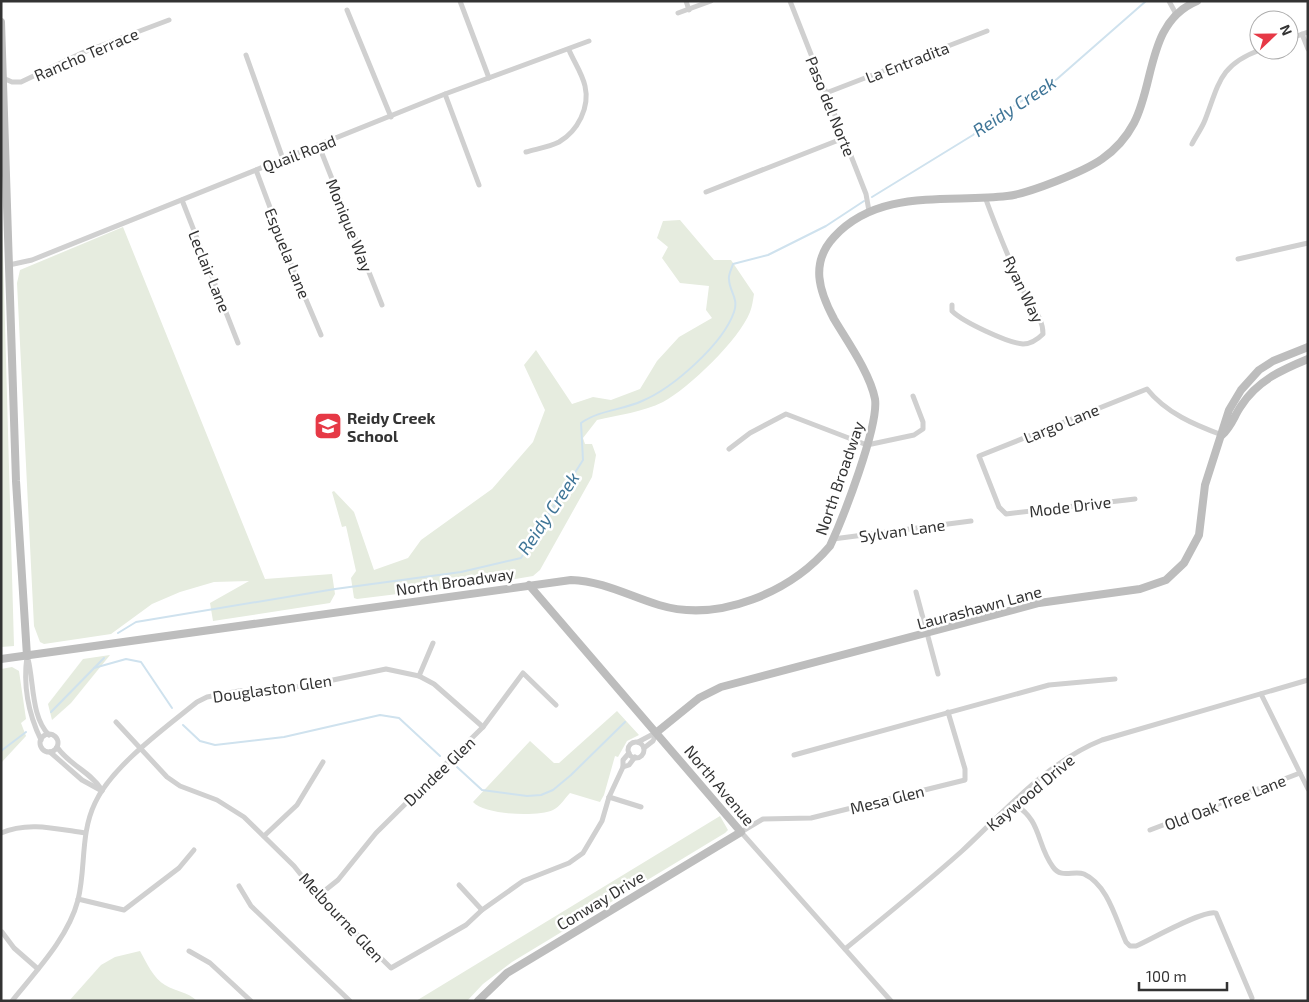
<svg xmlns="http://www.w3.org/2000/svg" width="1309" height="1002" font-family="'Exo 2',sans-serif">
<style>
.green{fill:#e6ecdf}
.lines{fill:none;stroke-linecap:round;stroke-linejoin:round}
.stream{stroke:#cfe2ee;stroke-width:2}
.street{stroke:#d0d0d0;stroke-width:5}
.secondary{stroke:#bdbdbd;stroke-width:8}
.labels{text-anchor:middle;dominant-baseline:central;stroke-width:5;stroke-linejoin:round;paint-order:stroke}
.street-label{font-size:16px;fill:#333;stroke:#fff}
.poi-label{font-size:16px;font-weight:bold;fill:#333;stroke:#fff;text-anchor:start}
.water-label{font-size:18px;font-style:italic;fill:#3f7597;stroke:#fff}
</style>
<rect width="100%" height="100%" fill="#fff"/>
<!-- green -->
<g class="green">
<polygon points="1,182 14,646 1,647"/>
<path d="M 680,220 L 714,260 L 731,260 L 754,294 C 753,300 752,307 750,312 C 739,340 689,388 663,402 C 643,412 618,415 597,420 L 583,438 L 585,444 L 592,444 L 596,455 L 592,477 L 540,570 L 533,576 L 503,581 L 357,599 L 354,598 L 351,578 L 356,571 L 346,526 L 342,527 L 332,492 L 334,491 L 354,512 L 374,570 L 408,558 L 421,540 L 492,489 L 533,442 L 545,410 L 524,365 L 536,350 L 572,404 L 593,397 L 611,400 L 640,389 L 657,361 L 679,337 L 712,318 L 706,310 L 709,286 L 680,283 L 662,258 L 668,247 L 657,238 L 663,221 Z"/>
<polygon points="123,227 265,579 332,574 335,594 330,603 213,621 210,603 249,581 214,582 180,592 152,604 111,634 44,644 40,642 34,626 17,283 20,270"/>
<polygon points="110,655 71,703 52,720 48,704 83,659"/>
<polygon points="12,667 19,671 26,719 21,723 26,736 1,763 1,669"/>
<path d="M 617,711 L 639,735 L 627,741 L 618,757 L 615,756 L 604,795 L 600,802 L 570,793 C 565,798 560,807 553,810 C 538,817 484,815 473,802 L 530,741 L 554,763 L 559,763 Z"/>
<polygon points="720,816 728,830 725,833 512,962 483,984 467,1001 416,1001"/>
<path d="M 140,951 C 146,962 154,979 165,985 C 176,992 187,991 197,1001 L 69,1001 L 101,965 L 115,957 Z"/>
</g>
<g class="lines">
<!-- stream -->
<g class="stream">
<polyline points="872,197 973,135 991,120 1057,79 1146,1"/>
<path d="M 118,633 L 136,622 L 335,589 L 461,572 L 521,558 L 583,460 L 581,423 C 599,410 623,410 642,401 C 673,388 723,344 734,312 C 739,298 729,291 729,279 C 728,275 732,268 733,264 L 768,255 L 826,226 L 864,201"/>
<polyline points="94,668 126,659 141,662 172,708"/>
<polyline points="51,712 104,658"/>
<polyline points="183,725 200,741 215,745 284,737 380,715 399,718 440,756"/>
<polyline points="1,751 26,732"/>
<polyline points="457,767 482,790 527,796 541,795 553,790 571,775 625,722"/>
</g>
<!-- street -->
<g class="street">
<polyline points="460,1 489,78"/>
<polyline points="686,1 689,10"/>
<polyline points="790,1 866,194 869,211"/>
<polyline points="1169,1 1176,14"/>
<polyline points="347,10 391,117"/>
<polyline points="678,13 711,1"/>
<polyline points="1302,34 1308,49"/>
<polyline points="1289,39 1308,32"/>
<polyline points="246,55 283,159"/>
<polyline points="3,78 12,82 21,82 84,52 169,20"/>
<polyline points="826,93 987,31"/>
<polyline points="445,94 479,185"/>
<path d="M 1192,144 C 1196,136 1202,128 1205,120 C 1219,84 1219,65 1260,50"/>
<polyline points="319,146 382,305"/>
<path d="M 526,152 C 536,149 549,147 559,142 C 578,131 590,107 585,86 C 582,73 574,62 569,50"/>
<polyline points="256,170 293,269 321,335"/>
<polyline points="706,192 844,138"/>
<polyline points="182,200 238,343"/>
<polyline points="1238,259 1308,243"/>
<polyline points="9,265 32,260 445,94 589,41"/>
<path d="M 952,305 L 952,311 C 963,322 1008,343 1023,344 C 1031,344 1038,339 1043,334 C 1043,317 1031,306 1024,292 C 1010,261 997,230 985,197"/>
<polyline points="729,449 750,433 786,414 867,445 914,435 923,429 923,422 913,396"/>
<path d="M 1135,499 L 1006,514 L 999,507 L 979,456 L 1147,389 C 1166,413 1195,425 1222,435"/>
<polyline points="833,539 971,521"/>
<polyline points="916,592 938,674"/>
<path d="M 27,656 C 23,685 28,713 41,740"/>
<path d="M 28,659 C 34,682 31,717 49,735"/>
<polyline points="419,676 433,643"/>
<polyline points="1261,694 1308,789"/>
<polyline points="116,722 167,777 180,786 217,800 244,817 294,866 318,896 391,968 466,925 482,910 523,881 569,863 583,853 602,821 609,797 623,767 623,760 629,753"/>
<circle cx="49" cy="743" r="9"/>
<polyline points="638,742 657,732"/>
<circle cx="636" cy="750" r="8"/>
<path d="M 57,747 C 69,765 91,772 102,790"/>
<polyline points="644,748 653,741 657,732"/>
<polyline points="50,752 82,780 102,791"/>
<polyline points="794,755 1049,685 1115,679"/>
<polyline points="623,767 629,765 635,757"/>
<polyline points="609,797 641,807"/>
<path d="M 1014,804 C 1042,820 1036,844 1053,867 C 1061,879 1074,870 1084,874 C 1108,885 1116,920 1126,942 L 1130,946 L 1136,946 C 1150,940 1204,909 1216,913 L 1252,998"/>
<polyline points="1150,830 1300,773"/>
<path d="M 1,833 C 28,821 57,829 85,833"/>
<polyline points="264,836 297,805 323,762"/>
<polyline points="459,885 482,910"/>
<polyline points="239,886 251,906 350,1001"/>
<polyline points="318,896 338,880 376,833 483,727 523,673 556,705"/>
<polyline points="78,899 124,910 179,868 194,850"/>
<polyline points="2,932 14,948 38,969"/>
<path d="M 845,949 C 884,917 924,885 962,851 C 1005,811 1047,762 1102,740 L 1308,680"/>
<polyline points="189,951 210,963 251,1001"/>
<path d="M 12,1001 C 36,971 68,938 78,900 C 86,868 80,834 95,803 C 112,766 165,728 197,702 L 207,697 L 239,691 L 304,686 L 386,669 L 419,676 L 434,684 L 483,727"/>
<polyline points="891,1001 741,832 763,819 811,818 965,780 965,769 948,712"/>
</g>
<!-- secondary -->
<g class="secondary">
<polyline points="1,22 16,481 27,656"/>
<path d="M 1222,435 C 1232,426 1234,416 1241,406 C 1257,381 1281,370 1308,359"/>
<path d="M 1,659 L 571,580 C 603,581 629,596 659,605 C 719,623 791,592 830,546 C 843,518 879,426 875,399 C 870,373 847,341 834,319 C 819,291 810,263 834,237 C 879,188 948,203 1007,196 C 1028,194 1085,171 1102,159 C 1115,150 1126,138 1134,123 C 1155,83 1147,22 1197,1"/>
<polyline points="657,732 699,698 721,687 1039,603 1140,589 1166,580 1184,563 1199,535 1205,485 1229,410 1241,390 1259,370 1273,361 1308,347"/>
<polyline points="478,1001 507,973 741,832 529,585"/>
</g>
</g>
<!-- icons -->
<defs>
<symbol id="school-square" viewBox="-11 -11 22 22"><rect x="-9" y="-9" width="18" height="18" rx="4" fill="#e63946" stroke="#fff"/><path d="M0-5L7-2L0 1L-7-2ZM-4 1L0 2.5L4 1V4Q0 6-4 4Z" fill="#fff"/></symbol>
</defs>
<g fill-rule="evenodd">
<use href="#school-square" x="312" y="410" width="32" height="32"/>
</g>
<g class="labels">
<!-- street labels -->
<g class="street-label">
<text transform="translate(86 54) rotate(-23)">Rancho Terrace</text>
<text transform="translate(907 62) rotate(-21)">La Entradita</text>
<text transform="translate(831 106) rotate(68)">Paso del Norte</text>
<text transform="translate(299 153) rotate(-21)">Quail Road</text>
<text transform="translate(350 225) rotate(68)">Monique Way</text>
<text transform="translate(288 253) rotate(68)">Espuela Lane</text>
<text transform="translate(210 271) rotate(68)">Leclair Lane</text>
<text transform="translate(1024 289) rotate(64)">Ryan Way</text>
<text transform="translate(1061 423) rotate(-22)">Largo Lane</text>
<text transform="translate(839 478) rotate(-71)">North Broadway</text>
<text transform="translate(1070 506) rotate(-7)">Mode Drive</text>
<text transform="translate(902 530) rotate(-8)">Sylvan Lane</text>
<text transform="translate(455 581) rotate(-8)">North Broadway</text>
<text transform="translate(979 607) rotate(-15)">Laurashawn Lane</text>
<text transform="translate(272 688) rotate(-8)">Douglaston Glen</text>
<text transform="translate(439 771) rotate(-44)">Dundee Glen</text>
<text transform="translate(720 785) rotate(50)">North Avenue</text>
<text transform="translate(1030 792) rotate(-40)">Kaywood Drive</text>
<text transform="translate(887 799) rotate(-14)">Mesa Glen</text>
<text transform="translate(1225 802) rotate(-21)">Old Oak Tree Lane</text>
<text transform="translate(600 900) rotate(-31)">Conway Drive</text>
<text transform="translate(342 917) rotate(47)">Melbourne Glen</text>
</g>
<!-- poi labels -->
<g class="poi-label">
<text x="347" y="417">Reidy Creek<tspan x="347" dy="18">School</tspan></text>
</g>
<!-- water labels -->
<g class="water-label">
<text transform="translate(1014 106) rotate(-33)">Reidy Creek</text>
<text transform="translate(548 513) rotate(-56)">Reidy Creek</text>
</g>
</g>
<!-- border -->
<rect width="1309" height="1002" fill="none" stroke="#333333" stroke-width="5"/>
<!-- north arrow -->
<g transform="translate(1274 35) rotate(68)"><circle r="24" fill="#ffffff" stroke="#adadad"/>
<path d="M0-4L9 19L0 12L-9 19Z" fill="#e63946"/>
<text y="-8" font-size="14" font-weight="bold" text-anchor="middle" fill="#333333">N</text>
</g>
<!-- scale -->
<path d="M1139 982v8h88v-8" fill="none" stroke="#333333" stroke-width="2.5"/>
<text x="1146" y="982" font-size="15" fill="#333333" stroke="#ffffff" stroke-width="4" paint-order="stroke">100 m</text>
</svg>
